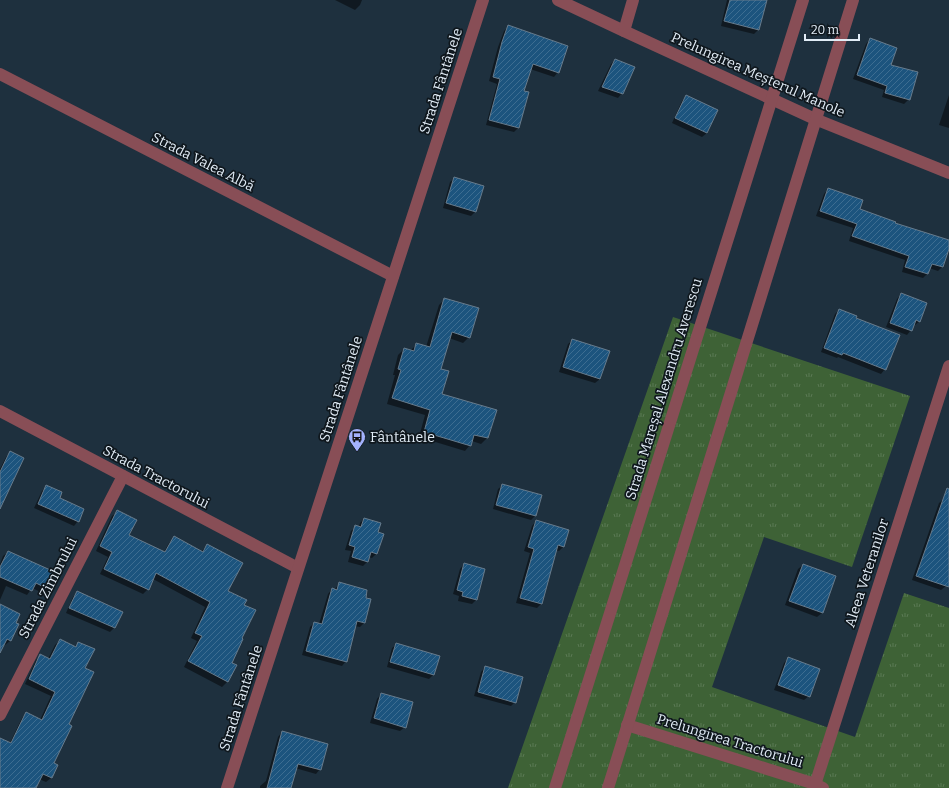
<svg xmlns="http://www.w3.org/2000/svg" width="949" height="788" font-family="Bitter,serif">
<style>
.grass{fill:url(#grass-tufts)}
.shadow{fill:#0007}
.building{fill:url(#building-hatch);stroke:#677b8c}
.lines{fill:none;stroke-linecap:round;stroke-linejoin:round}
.minor{stroke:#884e56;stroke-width:12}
.labels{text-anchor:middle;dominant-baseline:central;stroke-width:3.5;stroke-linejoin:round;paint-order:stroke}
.street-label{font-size:14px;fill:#e1ecf6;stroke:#0f171d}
.poi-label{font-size:14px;fill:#e1ecf6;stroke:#0f171d;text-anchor:start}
</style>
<defs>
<pattern id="grass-tufts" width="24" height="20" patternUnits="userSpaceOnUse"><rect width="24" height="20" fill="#3e6236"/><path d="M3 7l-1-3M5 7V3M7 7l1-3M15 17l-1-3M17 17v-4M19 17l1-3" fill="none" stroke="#5a7954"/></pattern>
<pattern id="building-hatch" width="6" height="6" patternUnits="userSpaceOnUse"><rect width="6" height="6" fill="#1c547e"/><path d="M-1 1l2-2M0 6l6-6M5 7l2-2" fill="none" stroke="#3d6d91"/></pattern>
</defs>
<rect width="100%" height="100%" fill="#1e303e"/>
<!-- grass -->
<polygon class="grass" points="673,317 910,396 852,567 764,537 712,687 855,737 904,593 949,608 949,788 508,788"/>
<!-- shadow -->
<g class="shadow">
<polygon points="335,0 362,0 360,5 355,10"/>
<polygon points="727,0 766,0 758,30 754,34 721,26"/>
<polygon points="508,27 558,72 554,77 530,69 523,92 528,93 518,128 514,132 486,125 497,84 489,81 498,47 504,31"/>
<polygon points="870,39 889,65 909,99 904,104 882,97 884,90 853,79 866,44"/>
<polygon points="615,60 622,93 618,98 598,91 611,64"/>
<polygon points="949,95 949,128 939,125"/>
<polygon points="686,97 717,111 707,133 702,137 672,123 682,101"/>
<polygon points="455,178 483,187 475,212 471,216 443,208 450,182"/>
<polygon points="828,189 859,210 894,224 949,241 949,245 942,267 938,271 929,268 927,274 923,278 902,272 905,260 849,241 853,228 816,216 824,194"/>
<polygon points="901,294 920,321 915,325 913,325 911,330 907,335 886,327 897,299"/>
<polygon points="445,299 469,337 463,343 449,338 440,369 441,394 495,410 487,438 481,444 472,441 470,445 465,451 419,437 425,415 387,404 395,375 393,375 398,355 404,349 411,350 416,345 426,347 439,305"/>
<polygon points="839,310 855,318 885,369 881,374 838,357 837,358 821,352 835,314"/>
<polygon points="573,340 608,352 600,379 595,383 559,372 568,344"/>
<polygon points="10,453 0,503 0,469 6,457"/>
<polygon points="503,485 541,496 535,516 531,520 493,509 498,489"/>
<polygon points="47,486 78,521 74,526 34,508 42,491"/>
<polygon points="944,499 949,500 949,576 946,586 941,590 912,580 939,503"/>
<polygon points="117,512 128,535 164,552 169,543 174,538 201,552 207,545 227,591 243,605 241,639 231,663 236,666 227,682 222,687 184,667 197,641 191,638 205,607 153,579 148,589 143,594 100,574 108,557 96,551 112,516"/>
<polygon points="364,519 376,533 376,554 372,558 369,557 367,562 363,566 348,562 351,551 345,550 351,531 356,527 359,527 360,523"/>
<polygon points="536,521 564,546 559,551 556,550 541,604 537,608 516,603 530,553 524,551 532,526"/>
<polygon points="8,552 49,589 45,594 32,588 27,595 6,586 0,600 0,564 3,556"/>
<polygon points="464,564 484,570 476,600 472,604 458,601 459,596 453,594 460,569"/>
<polygon points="803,565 835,576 822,613 817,617 785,605 798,569"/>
<polygon points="339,584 364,623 360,627 355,626 346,661 342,666 302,655 310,627 314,623 319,624 328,594 332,589 334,590"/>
<polygon points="77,592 121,612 114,628 110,632 66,613 73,597"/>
<polygon points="0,605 14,623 17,625 10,641 5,645 0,642"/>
<polygon points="60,640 74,647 79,643 84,668 68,725 53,764 57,766 51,778 46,782 39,779 35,788 0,788 0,739 10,743 22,718 26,713 40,720 51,696 25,684 36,660 41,656 48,659 55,645"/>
<polygon points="397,644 433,675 429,679 387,667 392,648"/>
<polygon points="788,659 809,696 804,700 774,690 784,663"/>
<polygon points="485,667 515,702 511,706 474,696 481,672"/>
<polygon points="381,694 405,727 400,731 370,723 377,699"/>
<polygon points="282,732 320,769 316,774 295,768 290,788 260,788 260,786 266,781 278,737"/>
</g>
<!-- building -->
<g class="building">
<polygon points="730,0 767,0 759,30 724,21"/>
<polygon points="508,25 568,46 559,73 533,64 524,91 529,92 519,128 489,120 500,79 493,77 502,42"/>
<polygon points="870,38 897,48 891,65 918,72 910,100 885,93 887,86 857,75"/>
<polygon points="615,59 635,67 623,94 602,87"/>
<polygon points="686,95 718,110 707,133 675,118"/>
<polygon points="454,177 484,186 476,212 446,203"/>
<polygon points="828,188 863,200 860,209 896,222 895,223 949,240 949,249 943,267 932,264 928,274 905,267 909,256 852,236 857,224 820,211"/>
<polygon points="901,293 927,303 920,322 916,320 912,331 890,323"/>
<polygon points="444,298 479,308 470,338 452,332 441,369 449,371 442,394 497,410 488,438 474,435 471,446 424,432 430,410 392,398 401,370 398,369 404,348 414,351 416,343 430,347"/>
<polygon points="839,309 857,316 856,318 900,335 886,370 843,353 842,355 824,348"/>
<polygon points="572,339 610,351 600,379 563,367"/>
<polygon points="10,451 24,458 0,509 0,472"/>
<polygon points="502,484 542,495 536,516 496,505"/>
<polygon points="46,485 62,492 60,498 84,509 79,522 38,504"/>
<polygon points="947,488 949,489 949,587 916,576"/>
<polygon points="117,510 137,520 129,535 165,552 174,536 203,552 207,544 243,563 228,591 247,600 244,605 256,610 242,638 243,639 232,663 237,665 228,682 188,661 202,636 195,633 210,602 156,573 149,590 104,569 112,552 100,546"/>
<polygon points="364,518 381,523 378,532 384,534 377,554 371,552 368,562 352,557 355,547 349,545 355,525 361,527"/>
<polygon points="536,520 569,530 564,547 558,545 542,604 520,598 534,549 528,547"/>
<polygon points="8,551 57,573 50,590 36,583 32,591 0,577 0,567"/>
<polygon points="464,563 485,569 477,600 462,596 463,592 457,590"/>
<polygon points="803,564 836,576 823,613 789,601"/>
<polygon points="339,582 367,590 366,598 371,599 365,623 357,621 347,662 306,651 314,622 322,624 332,588 337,590"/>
<polygon points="77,591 123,612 115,628 69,608"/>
<polygon points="0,604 20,614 16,623 19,624 11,641 7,639 0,653"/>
<polygon points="60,639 76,647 78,642 95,649 85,668 94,672 69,724 72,726 54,763 58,765 52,778 43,774 36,788 0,788 0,738 11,743 26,712 42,720 55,692 29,679 40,654 50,659"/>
<polygon points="396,643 440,656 434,675 390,662"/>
<polygon points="788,657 820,669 810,697 778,685"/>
<polygon points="485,666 523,677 516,703 478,692"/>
<polygon points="381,693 413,702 406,728 374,718"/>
<polygon points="282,731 328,744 321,770 298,764 291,788 267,788"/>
</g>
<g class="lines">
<!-- minor -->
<g class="minor">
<polyline points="558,0 624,31 815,119 949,173"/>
<polyline points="624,31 633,0"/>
<polyline points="0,74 393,276"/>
<polyline points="0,411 298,568"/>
<polyline points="0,715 123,476"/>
<polyline points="627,725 815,784 823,788"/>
<polyline points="227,788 483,0"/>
<polyline points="555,788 803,0"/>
<polyline points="608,788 853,0"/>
<polyline points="814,788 949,366"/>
</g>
</g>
<!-- icons -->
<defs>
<symbol id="bus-pin" viewBox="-11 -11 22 30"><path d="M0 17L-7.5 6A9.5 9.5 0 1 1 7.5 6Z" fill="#a3b2fd" stroke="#0f171d"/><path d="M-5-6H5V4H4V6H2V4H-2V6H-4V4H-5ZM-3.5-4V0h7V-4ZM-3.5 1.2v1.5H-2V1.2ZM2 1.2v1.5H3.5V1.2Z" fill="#111"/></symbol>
</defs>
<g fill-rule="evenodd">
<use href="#bus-pin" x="347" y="427" width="20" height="27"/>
</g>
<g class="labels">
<!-- street labels -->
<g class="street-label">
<text transform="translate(758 75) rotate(24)">Prelungirea Meșterul Manole</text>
<text transform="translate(441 81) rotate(-72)">Strada Fântânele</text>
<text transform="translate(203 162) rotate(27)">Strada Valea Albă</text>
<text transform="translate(341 389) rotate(-72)">Strada Fântânele</text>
<text transform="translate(664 389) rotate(-73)">Strada Mareșal Alexandru Averescu</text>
<text transform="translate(156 477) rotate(28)">Strada Tractorului</text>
<text transform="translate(867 573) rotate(-72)">Aleea Veteranilor</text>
<text transform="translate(48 588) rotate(-63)">Strada Zimbrului</text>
<text transform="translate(241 698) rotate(-72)">Strada Fântânele</text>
<text transform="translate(730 741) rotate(17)">Prelungirea Tractorului</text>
</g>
<!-- poi labels -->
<g class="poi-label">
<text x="370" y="437">Fântânele</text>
</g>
</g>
<!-- scale -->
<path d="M805 34v6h54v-6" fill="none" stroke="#e1ecf6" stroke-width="2"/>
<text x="811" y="34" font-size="12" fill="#e1ecf6" stroke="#0f171d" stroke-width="3" paint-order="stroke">20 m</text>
</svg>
